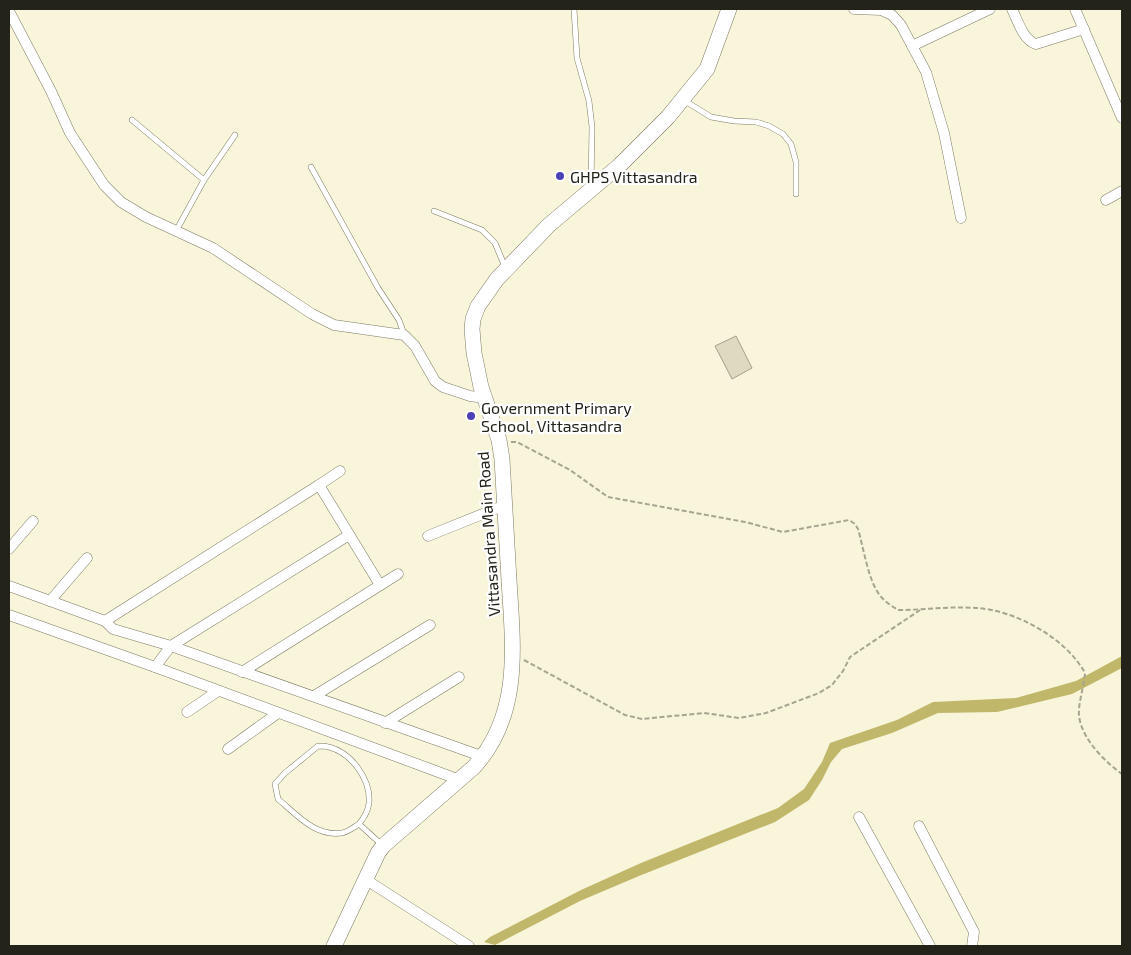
<svg xmlns="http://www.w3.org/2000/svg" width="1131" height="955" font-family="'Exo 2',sans-serif">
<style>
.water{fill:#c1b76a}
.building{fill:#dddac0;stroke:#a3a087}
.lines{fill:none;stroke-linecap:round;stroke-linejoin:round}
.lane-casing{stroke:#7c7a62;stroke-width:6}
.street-casing{stroke:#7c7a62;stroke-width:11}
.secondary-casing{stroke:#7c7a62;stroke-width:16}
.path{stroke:#a7a590;stroke-width:2;stroke-dasharray:5 2.5;stroke-linecap:butt}
.lane{stroke:#fff;stroke-width:5}
.street{stroke:#fff;stroke-width:10}
.secondary{stroke:#fff;stroke-width:15}
.poi-dot{fill:#4e40b7;stroke:#fff;stroke-width:2}
.labels{text-anchor:middle;dominant-baseline:central;stroke-width:4.5;stroke-linejoin:round;paint-order:stroke}
.poi-label{font-size:16px;fill:#242319;stroke:#fff;text-anchor:start}
.street-label{font-size:16px;fill:#242319;stroke:#fff}
</style>
<rect width="100%" height="100%" fill="#f8f5da"/>
<!-- water -->
<polygon class="water" points="1122,656 1122,668 1072,694 997,712 938,713 892,733 842,749 831,762 822,780 809,800 775,822 639,876 580,901 495,945 484,942 490,937 581,890 641,863 778,808 804,789 822,762 830,743 897,720 933,702 1016,698 1076,681"/>
<!-- building -->
<polygon class="building" points="736,336 752,368 732,379 715,346"/>
<g class="lines">
<defs>
<g id="lane">
<polyline points="574,9 577,58 589,101 592,127 591,185"/>
<polyline points="685,101 711,117 734,121 756,122 769,126 783,134 791,144 796,162 796,194"/>
<polyline points="132,120 204,180 176,231"/>
<polyline points="311,167 378,288 399,320 404,334"/>
<polyline points="204,180 235,135"/>
<polyline points="434,211 482,230 495,243 505,267"/>
<path d="M 359,824 C 364,818 368,811 369,803 C 371,780 352,753 329,747 C 326,746 321,746 318,746 L 285,773 L 275,784 L 278,799 C 296,814 315,837 342,833 C 348,832 354,827 359,824 L 381,844"/>
</g>
<g id="street">
<polyline points="854,9 881,10 892,15 901,25 926,72 944,133 961,218"/>
<path d="M 1012,9 C 1018,21 1023,40 1036,44 L 1084,29"/>
<polyline points="1075,9 1122,118"/>
<polyline points="9,11 51,91 70,133 104,185 121,202 146,217 213,248 312,314 334,325 404,335 415,346 435,381 443,387 470,396 485,398"/>
<polyline points="912,46 990,9"/>
<polyline points="1106,200 1122,191"/>
<polyline points="319,485 340,471"/>
<polyline points="428,536 505,505"/>
<polyline points="9,549 33,521"/>
<polyline points="380,585 319,485 105,621 113,629 171,646 484,757"/>
<polyline points="9,586 105,621"/>
<polyline points="50,601 87,558"/>
<polyline points="9,615 155,667 460,780"/>
<polyline points="155,667 171,646 349,535"/>
<polyline points="242,672 398,574"/>
<polyline points="314,696 430,625"/>
<polyline points="187,712 218,691"/>
<polyline points="385,723 459,677"/>
<polyline points="228,749 278,713"/>
<polyline points="859,817 930,946"/>
<polyline points="919,826 974,932 972,946"/>
<polyline points="365,879 469,946"/>
</g>
<path id="secondary" d="M 334,946 L 378,853 L 383,846 L 474,767 C 522,714 513,646 509,580 C 507,539 504,499 502,459 L 499,440 L 481,387 L 474,353 L 472,329 L 473,319 L 478,306 L 497,279 L 549,225 L 620,165 L 668,117 L 707,69 L 729,9"/>
</defs>
<!-- lane casing -->
<use href="#lane" class="lane-casing"/>
<!-- street casing -->
<use href="#street" class="street-casing"/>
<!-- secondary casing -->
<use href="#secondary" class="secondary-casing"/>
<!-- path -->
<g class="path">
<path d="M 511,442 L 517,442 L 570,470 L 608,497 L 745,522 L 783,532 L 849,520 L 855,524 L 858,529 C 863,546 868,577 877,591 C 882,600 890,605 898,610 C 924,610 950,606 976,608 C 1015,610 1066,638 1085,673 C 1084,687 1078,703 1079,716 C 1082,739 1104,761 1122,774"/>
<polyline points="524,660 625,715 642,719 704,713 739,718 766,713 819,693 832,685 843,671 850,657 920,610"/>
</g>
<!-- lane -->
<use href="#lane" class="lane"/>
<!-- street -->
<use href="#street" class="street"/>
<!-- secondary -->
<use href="#secondary" class="secondary"/>
</g>
<!-- markers -->
<g class="poi-dot">
<circle cx="560" cy="176" r="5"/>
<circle cx="471" cy="416" r="5"/>
</g>
<g class="labels">
<!-- poi labels -->
<g class="poi-label">
<text x="570" y="176">GHPS Vittasandra</text>
<text x="481" y="407">Government Primary<tspan x="481" dy="18">School, Vittasandra</tspan></text>
</g>
<!-- street labels -->
<g class="street-label">
<text transform="translate(488 534) rotate(-94)">Vittasandra Main Road</text>
</g>
</g>
<!-- border -->
<rect width="1131" height="955" fill="none" stroke="#242319" stroke-width="20"/>
</svg>
